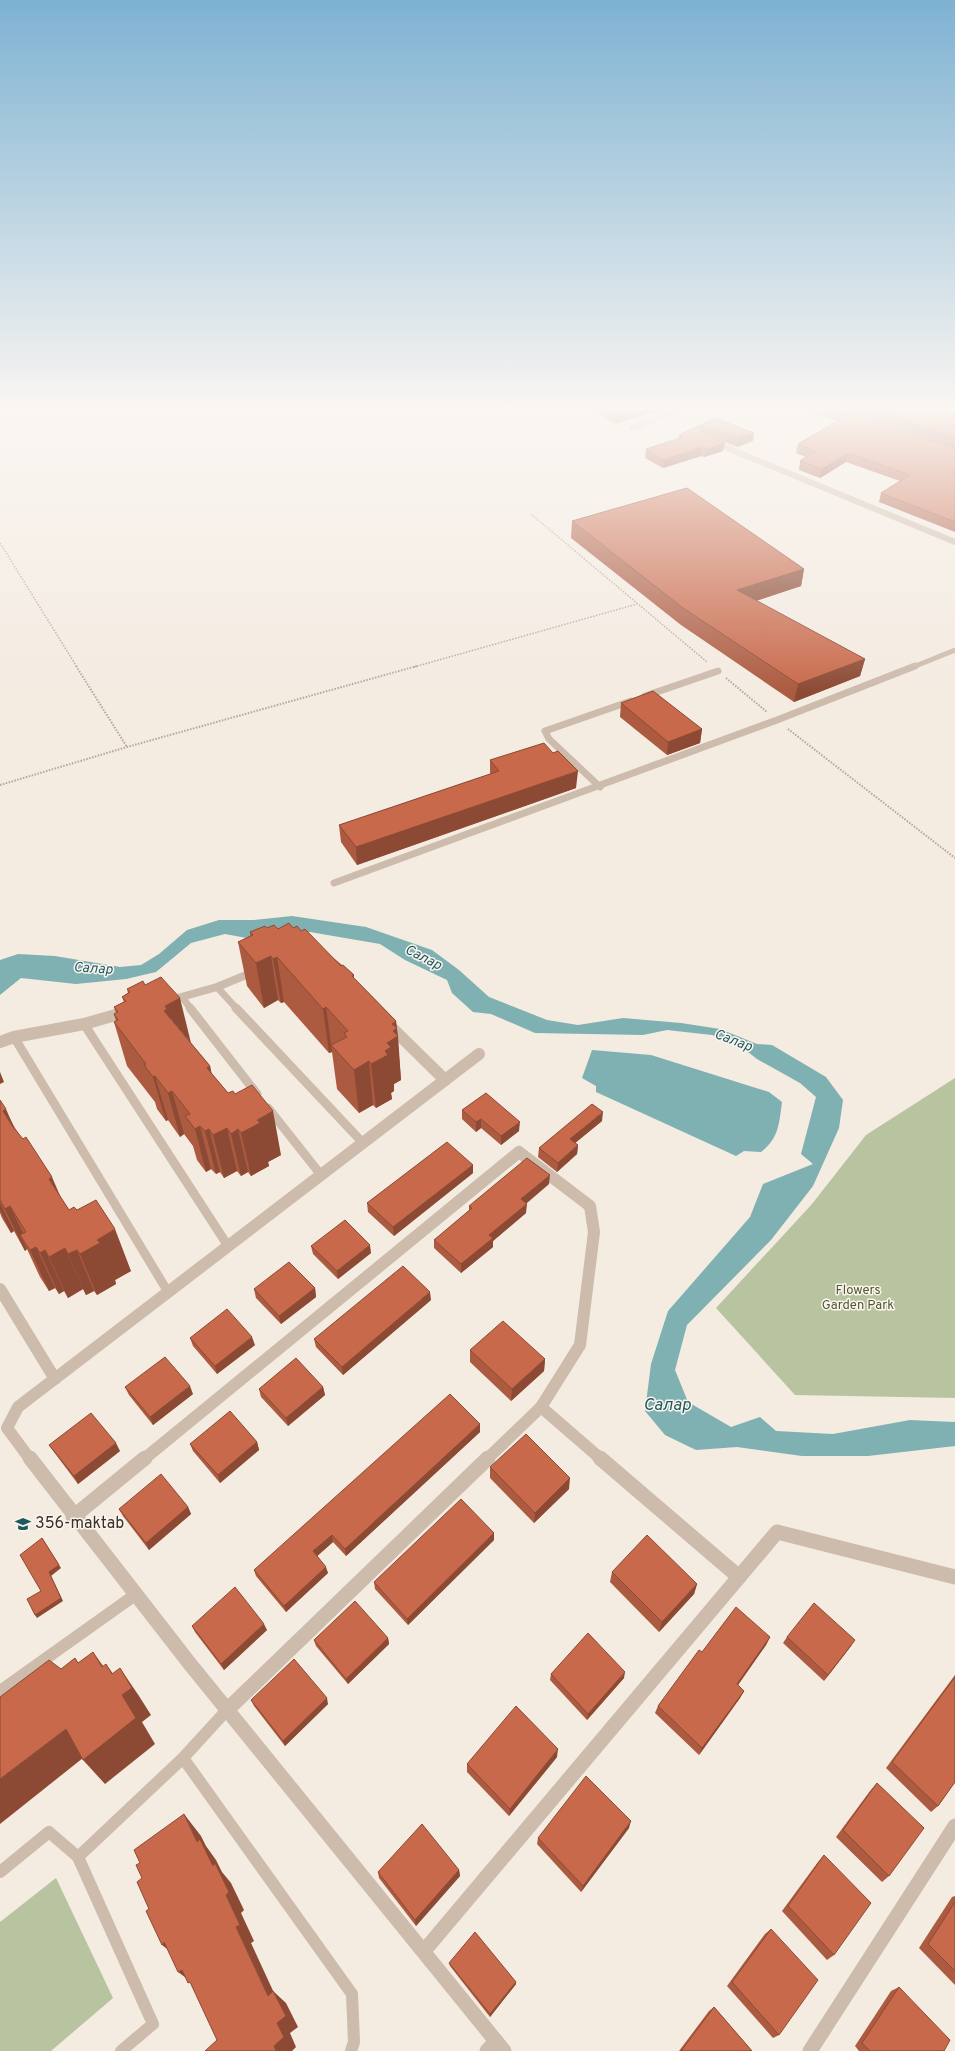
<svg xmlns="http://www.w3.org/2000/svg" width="955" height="2051" font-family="Overpass,sans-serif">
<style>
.green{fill:#b8c4a0}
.water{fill:#7fb0b2}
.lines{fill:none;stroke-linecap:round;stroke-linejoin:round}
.path-far1{stroke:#b9a596;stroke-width:1.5;stroke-dasharray:1.5 1.5;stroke-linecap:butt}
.path{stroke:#b9a596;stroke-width:2;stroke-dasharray:1.5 1.5;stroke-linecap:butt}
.service-far3{stroke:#cdbbac;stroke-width:5}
.service-far2{stroke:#cdbbac;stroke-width:7}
.service-far1{stroke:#cdbbac;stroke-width:9}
.service{stroke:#cdbbac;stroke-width:12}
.minor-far3{stroke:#cdbbac;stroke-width:6}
.minor-far2{stroke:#cdbbac;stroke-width:8}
.minor-far1{stroke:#cdbbac;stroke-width:12}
.minor{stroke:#cdbbac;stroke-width:15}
.wall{fill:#ac5a40}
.shaded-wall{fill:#8c4a34}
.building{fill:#c8694b;stroke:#8c4a34}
.labels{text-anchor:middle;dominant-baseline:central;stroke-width:3;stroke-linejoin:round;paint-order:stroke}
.park-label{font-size:13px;fill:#4a5a2e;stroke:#fbf5ee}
.water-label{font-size:14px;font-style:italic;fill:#1f5a5e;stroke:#fbf5ee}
.near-poi-label{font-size:16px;fill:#3b302b;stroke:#fbf5ee;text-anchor:start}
.near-water-label{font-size:17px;font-style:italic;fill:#1f5a5e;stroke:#fbf5ee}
</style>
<rect width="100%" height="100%" fill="#f4ebe1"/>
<!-- green -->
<g class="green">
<polygon points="955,1078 955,1398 795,1395 716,1308 812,1204 866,1135"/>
<polygon points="56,1878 113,1998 51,2051 0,2051 0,1922"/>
</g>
<!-- water -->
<g class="water">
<polygon points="292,916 366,927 432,950 459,970 489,997 547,1020 578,1025 623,1018 681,1023 720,1029 757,1044 772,1045 826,1077 843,1100 839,1128 813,1186 771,1240 687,1325 675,1370 688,1402 731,1427 760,1417 776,1431 833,1434 910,1420 955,1422 955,1446 868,1456 802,1456 737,1447 696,1450 665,1435 645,1411 651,1364 668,1311 750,1217 763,1184 813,1164 801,1154 816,1097 800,1083 757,1059 739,1045 712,1035 667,1030 643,1035 535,1033 491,1014 473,1012 452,993 447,980 405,960 380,944 310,932 284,935 263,941 225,934 191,943 156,972 126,979 76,984 21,978 0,995 0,960 18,954 55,956 120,967 141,965 159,954 187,930 219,920 254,920"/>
<path d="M 592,1050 L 651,1055 L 769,1092 L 782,1102 C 779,1124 779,1138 761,1152 L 744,1151 L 736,1156 L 596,1092 L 596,1086 L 582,1078 Z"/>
</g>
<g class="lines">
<!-- path-far1 -->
<g class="path-far1">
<polyline points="531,514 707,662"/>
<polyline points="0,543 77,667"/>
<polyline points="414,667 637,604"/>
</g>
<!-- path -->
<g class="path">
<polyline points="76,666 127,747"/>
<polyline points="726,678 767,712"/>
<polyline points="788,729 955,858"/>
<polyline points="0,785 127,747 417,666"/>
</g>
<!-- service-far3 -->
<polyline class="service-far3" points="913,667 955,650"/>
<!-- service-far2 -->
<g class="service-far2">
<polyline points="645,696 718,671"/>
<polyline points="600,787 549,739 545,731 631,701"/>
<polyline points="334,883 777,720 915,666"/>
<polyline points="217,987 237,1009"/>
<polyline points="182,997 191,1009"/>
</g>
<!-- service-far1 -->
<g class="service-far1">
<polyline points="190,1008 257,1094"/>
<polyline points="236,1008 363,1143"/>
<polyline points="84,1024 228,1246"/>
<polyline points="14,1037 168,1292"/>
<polyline points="268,1108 321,1175"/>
</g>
<!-- service -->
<g class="service">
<polyline points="0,1691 135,1595"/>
<polyline points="226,1711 183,1758 352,1994 354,2042 351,2051"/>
<polyline points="78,1857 183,1758"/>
<polyline points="0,1872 49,1832 78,1857 153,2024 121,2051"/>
</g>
<!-- minor-far3 -->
<g class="minor-far3">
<polyline points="632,428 690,406"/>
<polyline points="713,442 955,542"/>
</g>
<!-- minor-far2 -->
<polyline class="minor-far2" points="167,1001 217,987 256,971"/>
<!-- minor-far1 -->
<g class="minor-far1">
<polyline points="388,1024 445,1080"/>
<polyline points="0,1042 14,1037 84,1024 126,1012"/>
<polyline points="0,1289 55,1379"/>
<polyline points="541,1407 601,1459"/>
<polyline points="30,1459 7,1428 18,1407 479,1054"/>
<polyline points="144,1459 519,1152 590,1206 594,1232 580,1345 541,1407 487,1459"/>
</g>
<!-- minor -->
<g class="minor">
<polyline points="30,1458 190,1664 504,2051"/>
<polyline points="600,1458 739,1577"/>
<polyline points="73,1517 145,1458"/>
<polyline points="226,1711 488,1458"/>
<polyline points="424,1951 777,1532 955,1577"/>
<polyline points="487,2051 496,2041"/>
<polyline points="810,2051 955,1826"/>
</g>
</g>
<!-- wall -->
<g class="wall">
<polygon points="585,406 672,406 615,424"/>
<polygon points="718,406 746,406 735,412"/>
<polygon points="793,406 834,406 894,428 955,448 955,532 879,502 881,493 900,481 846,462 820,478 799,470 800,461 806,457 796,453 798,444 837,421"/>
<polygon points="835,406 953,406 952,409 955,410 955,448"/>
<polygon points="715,418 754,433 753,441 737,447 703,433 725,443 723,451 704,457 701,456 663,468 645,458 646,449 678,439 679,435"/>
<polygon points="572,521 804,569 801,586 756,601 865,659 860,676 794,702 681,625 571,538"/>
<polygon points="621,703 702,729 700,743 667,755 620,717"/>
<polygon points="490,760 576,788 357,865 341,842 339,825 490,774"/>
<polygon points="267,928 278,929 293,928 301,931 354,975 354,978 396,1021 401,1080 394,1084 394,1091 391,1093 392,1099 376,1108 373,1105 359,1113 337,1089 332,1052 329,1053 284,1002 281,1003 278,1000 264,1008 247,986 238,942 250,936 250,932"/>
<polygon points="127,989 191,1043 210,1066 211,1073 281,1155 268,1162 269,1166 251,1176 248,1172 241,1176 237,1171 224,1178 220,1172 216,1174 211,1169 206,1172 197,1160 193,1146 184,1134 180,1137 168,1120 166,1121 157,1109 155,1102 127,1066 114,1022 116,1021 114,1014 116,1013 114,1007 124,1002 122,997 128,993"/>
<polygon points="0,1100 15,1128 69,1210 77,1210 131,1271 115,1280 116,1284 97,1295 94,1291 86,1295 83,1289 68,1298 64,1291 59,1294 55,1288 49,1291 40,1277 27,1249 25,1251 14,1231 11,1233 2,1218 0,1213"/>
<polygon points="462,1110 519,1131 501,1145 481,1128 476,1132 462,1119"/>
<polygon points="602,1121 575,1143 578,1145 577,1154 557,1172 538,1157 539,1148"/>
<polygon points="473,1165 473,1173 394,1236 368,1212 367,1203"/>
<polygon points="549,1184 526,1204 526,1213 493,1241 493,1247 461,1273 434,1248 434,1240 469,1211 469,1206"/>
<polygon points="311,1246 371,1253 338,1279 313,1254"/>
<polygon points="315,1288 316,1297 281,1324 256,1298 254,1289"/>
<polygon points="431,1300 343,1375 316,1347 314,1339"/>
<polygon points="190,1338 255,1345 217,1374 193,1346"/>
<polygon points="470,1350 545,1359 544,1371 511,1401 470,1362"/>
<polygon points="125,1387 193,1394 153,1425 129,1395"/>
<polygon points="323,1387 325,1395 288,1426 261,1397 259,1389"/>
<polygon points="480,1424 480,1432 346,1556 333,1542 317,1556 328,1573 286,1612 256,1576 254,1570"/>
<polygon points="257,1442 259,1450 220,1483 193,1451 190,1444"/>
<polygon points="49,1445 120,1451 78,1484 54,1452"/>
<polygon points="490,1467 569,1489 534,1523 490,1478"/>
<polygon points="188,1507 191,1514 149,1550 123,1516 119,1509"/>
<polygon points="494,1540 408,1625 375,1589 374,1582"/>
<polygon points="612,1572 697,1584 694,1594 659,1632 610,1582"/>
<polygon points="192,1626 267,1630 224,1670 195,1632"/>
<polygon points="770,1637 766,1645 738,1685 744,1691 740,1698 699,1755 655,1713 658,1706 702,1652"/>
<polygon points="787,1637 851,1646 824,1681 783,1643"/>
<polygon points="388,1638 389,1644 348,1684 316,1646 314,1640"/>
<polygon points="551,1674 624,1678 587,1720 550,1680"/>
<polygon points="955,1675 955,1782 938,1806 931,1812 886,1768"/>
<polygon points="251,1700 328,1704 285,1746 254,1706"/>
<polygon points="557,1757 509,1816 467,1772 467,1764"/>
<polygon points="877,1783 889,1876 882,1882 836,1837 870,1791"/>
<polygon points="629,1828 581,1892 537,1844 538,1838"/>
<polygon points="824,1855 834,1955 827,1960 782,1911 818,1862"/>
<polygon points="459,1870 460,1876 416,1926 379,1878 378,1872"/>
<polygon points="955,1896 955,1985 919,1948 952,1897"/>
<polygon points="771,1929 779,2035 773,2038 727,1986 765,1934"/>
<polygon points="449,1963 516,1984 490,2017 450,1966"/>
<polygon points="899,1987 944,2051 859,2051 855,2046 891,1991"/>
<polygon points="714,2007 752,2051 679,2051 709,2011"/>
</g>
<!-- shaded-wall -->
<g class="shaded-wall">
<polygon points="644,406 672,406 615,424 616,415"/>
<polygon points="735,406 746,406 735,412"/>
<polygon points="704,425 703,433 700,437 701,428"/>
<polygon points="754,433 753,441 737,447 738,438"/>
<polygon points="725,443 723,451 704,457 706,449"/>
<polygon points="702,447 701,456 663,468 664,460"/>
<polygon points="848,453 846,462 820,478 822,469"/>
<polygon points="804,569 801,586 734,608 737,590"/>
<polygon points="865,659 860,676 794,702 798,684"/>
<polygon points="702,729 700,743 667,755 668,742"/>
<polygon points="578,771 576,788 357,865 356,847"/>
<polygon points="271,956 278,1000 264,1008 256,963"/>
<polygon points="277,957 284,1002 281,1003 273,959"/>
<polygon points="180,998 191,1043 164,1011 165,1006"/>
<polygon points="326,1007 332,1052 329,1053 323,1009"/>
<polygon points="396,1021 398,1036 401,1080 394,1084 394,1091 391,1093 392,1099 376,1108 371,1064 385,1051 392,1024"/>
<polygon points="369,1061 373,1105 359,1113 354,1070"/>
<polygon points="210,1066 220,1110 207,1068"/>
<polygon points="0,1072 4,1082 0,1084"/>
<polygon points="155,1076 168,1120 166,1121 153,1077"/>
<polygon points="172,1091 184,1134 180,1137 168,1093"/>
<polygon points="6,1109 25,1153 3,1111"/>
<polygon points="273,1111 281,1155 268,1162 269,1166 251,1176 241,1133 257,1120"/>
<polygon points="603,1112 602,1121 569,1148 570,1139"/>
<polygon points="481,1119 481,1128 476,1132 476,1122"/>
<polygon points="520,1122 519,1131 501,1145 501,1136"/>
<polygon points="200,1126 211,1169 206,1172 195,1129"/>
<polygon points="227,1128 237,1171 224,1178 213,1135"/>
<polygon points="209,1129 220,1172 216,1174 205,1131"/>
<polygon points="238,1129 248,1172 241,1176 231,1134"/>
<polygon points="578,1145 577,1154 557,1172 558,1163"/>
<polygon points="473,1165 473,1173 394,1236 393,1227"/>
<polygon points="550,1175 549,1184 520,1208 521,1199"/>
<polygon points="52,1177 70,1219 49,1179"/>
<polygon points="0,1203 14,1231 11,1233 0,1210"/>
<polygon points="527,1204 526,1213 493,1241 493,1247 461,1273 461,1264 489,1235"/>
<polygon points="10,1206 30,1248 20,1235 27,1249 25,1251 5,1209"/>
<polygon points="115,1229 131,1271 115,1280 116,1284 97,1295 80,1254 97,1240"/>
<polygon points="370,1245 371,1253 338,1279 337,1271"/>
<polygon points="36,1247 55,1288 49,1291 30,1250"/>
<polygon points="65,1248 83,1289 68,1298 49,1257"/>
<polygon points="45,1250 64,1291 59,1294 40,1253"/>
<polygon points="77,1250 94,1291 86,1295 68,1254"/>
<polygon points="315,1288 316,1297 281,1324 279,1316"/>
<polygon points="430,1292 431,1300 343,1375 342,1367"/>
<polygon points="252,1337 255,1345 217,1374 215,1366"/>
<polygon points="545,1359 544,1371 511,1401 512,1389"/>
<polygon points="190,1386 193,1394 153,1425 150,1417"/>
<polygon points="323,1387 325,1395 288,1426 286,1418"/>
<polygon points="480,1424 480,1432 346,1556 345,1549"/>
<polygon points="257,1442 259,1450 220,1483 218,1475"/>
<polygon points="116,1443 120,1451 78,1484 74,1476"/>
<polygon points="570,1478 569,1489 534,1523 535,1513"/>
<polygon points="188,1507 191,1514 149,1550 146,1543"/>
<polygon points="494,1533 494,1540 408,1625 407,1619"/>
<polygon points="332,1535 333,1542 315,1558 313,1551"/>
<polygon points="42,1538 61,1568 51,1576 63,1601 37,1618 35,1615 49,1572"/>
<polygon points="326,1567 328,1573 286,1612 284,1606"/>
<polygon points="697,1584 694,1594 659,1632 662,1622"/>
<polygon points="264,1624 267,1630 224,1670 221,1664"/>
<polygon points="770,1637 766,1645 733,1692 737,1684"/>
<polygon points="388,1638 389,1644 348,1684 346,1679"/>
<polygon points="855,1640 851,1646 824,1681 828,1675"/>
<polygon points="93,1652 114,1681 102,1667"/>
<polygon points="106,1664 126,1692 120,1668 139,1696 151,1715 142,1722 155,1744 105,1784 83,1760 122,1695"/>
<polygon points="625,1672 624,1678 587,1720 588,1714"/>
<polygon points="744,1691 740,1698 699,1755 702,1748"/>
<polygon points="327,1698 328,1704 285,1746 283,1741"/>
<polygon points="66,1729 88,1754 0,1824 0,1779"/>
<polygon points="558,1749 557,1757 509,1816 510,1809"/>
<polygon points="184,1814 201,1836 206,1846 216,1860 222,1872 231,1883 244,1910 241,1913 254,1941 251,1943 281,2008 268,1996 236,1927 226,1895 213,1866 197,1842"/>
<polygon points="631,1821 629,1828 581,1892 583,1886"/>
<polygon points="459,1870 460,1876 416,1926 415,1920"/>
<polygon points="164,1942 181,1960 162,1945"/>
<polygon points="182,1970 197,1986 178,1972"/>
<polygon points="516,1982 516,1984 490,2017 490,2014"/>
<polygon points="273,1991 286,2003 298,2027 290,2033 296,2047 292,2051 276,2051 274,2046 277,2023"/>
</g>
<!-- building -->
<g class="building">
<polygon points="600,406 644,406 616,415"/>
<polygon points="821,406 834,406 894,428 955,448 955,522 881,493 910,475 848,453 822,469 800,461 816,451 798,444 848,415"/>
<polygon points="863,406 952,406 949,409 955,410 955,438"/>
<polygon points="715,418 754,433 738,438 704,425 701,428 702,433 725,443 706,449 702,447 664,460 646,449 683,437 679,435"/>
<polygon points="687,488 804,569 737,590 865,659 798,684 683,608 572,521"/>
<polygon points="653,691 702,729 668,742 621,703"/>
<polygon points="544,743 553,753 558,751 578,771 356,847 339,825 499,771 490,760"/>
<polygon points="289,923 293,928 297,926 301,931 305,929 341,966 343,965 354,975 352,976 396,1021 392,1024 397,1028 393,1031 398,1036 387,1043 391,1047 385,1051 388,1055 371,1064 369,1061 354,1070 331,1045 347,1037 344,1033 348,1031 326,1007 323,1009 277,957 273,959 271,956 256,963 238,942 253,935 250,932 265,926 267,928 274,925 278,929"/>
<polygon points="161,977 180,998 165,1006 167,1009 164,1011 210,1066 207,1068 228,1093 233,1091 235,1094 252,1085 273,1111 257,1120 260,1123 241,1133 238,1129 231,1134 227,1128 213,1135 209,1129 205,1131 200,1126 195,1129 185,1116 190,1114 172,1091 168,1093 155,1076 153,1077 144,1065 146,1064 114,1022 118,1020 114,1014 118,1012 114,1007 126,1001 122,997 130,992 127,989 143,981 145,985"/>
<polygon points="486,1093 520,1122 501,1136 481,1119 476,1122 462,1110"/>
<polygon points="0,1100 6,1109 3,1111 13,1127 23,1139 26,1137 52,1177 49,1179 69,1210 74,1207 77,1210 96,1200 115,1229 97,1240 100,1243 80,1254 77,1250 68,1254 65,1248 49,1257 45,1250 40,1253 36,1247 30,1250 20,1235 26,1232 10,1206 5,1209 0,1200"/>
<polygon points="592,1104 603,1112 570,1139 578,1145 558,1163 539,1148"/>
<polygon points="447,1142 473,1165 393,1227 367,1203"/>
<polygon points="527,1158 550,1175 521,1199 527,1204 489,1235 493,1238 461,1264 434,1240 472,1208 469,1206"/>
<polygon points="345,1220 370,1245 337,1271 311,1246"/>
<polygon points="289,1262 315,1288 279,1316 254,1289"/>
<polygon points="403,1266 430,1292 342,1367 314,1339"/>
<polygon points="227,1309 252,1337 215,1366 190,1338"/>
<polygon points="503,1321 545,1359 512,1389 470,1350"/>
<polygon points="165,1357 190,1386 150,1417 125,1387"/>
<polygon points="296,1358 323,1387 286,1418 259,1389"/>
<polygon points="450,1394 480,1424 345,1549 332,1535 313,1551 326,1567 284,1606 254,1570"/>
<polygon points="230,1411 257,1442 218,1475 190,1444"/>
<polygon points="91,1413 116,1443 74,1476 49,1445"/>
<polygon points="526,1434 570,1478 535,1513 490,1467"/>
<polygon points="161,1474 188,1507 146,1543 119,1509"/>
<polygon points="461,1499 494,1533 407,1619 374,1582"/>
<polygon points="647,1535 697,1584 662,1622 612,1572"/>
<polygon points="42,1538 59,1565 49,1572 61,1598 35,1615 27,1599 41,1591 20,1555"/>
<polygon points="235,1587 264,1624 221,1664 192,1626"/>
<polygon points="355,1601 388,1638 346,1679 314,1640"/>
<polygon points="814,1603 855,1640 828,1675 787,1637"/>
<polygon points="736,1607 770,1637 737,1684 744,1691 702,1748 658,1706 699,1650 702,1652"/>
<polygon points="588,1633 625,1672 588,1714 551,1674"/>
<polygon points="93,1652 102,1667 106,1664 112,1674 120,1668 132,1688 122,1695 136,1718 83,1760 66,1729 0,1779 0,1697 49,1660 61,1669 75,1658 78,1663"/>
<polygon points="294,1659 327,1698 283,1741 251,1700"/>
<polygon points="955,1677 955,1782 938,1806 892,1762"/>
<polygon points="516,1706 558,1749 510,1809 467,1764"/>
<polygon points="586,1776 631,1821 583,1886 538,1838"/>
<polygon points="877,1783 924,1828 889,1876 843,1830"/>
<polygon points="184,1814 197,1842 200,1839 213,1866 215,1863 229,1892 226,1895 240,1925 236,1927 268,1996 273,1991 286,2016 277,2023 284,2037 274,2046 276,2051 205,2051 217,2040 190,1982 188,1983 182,1970 178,1972 164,1942 162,1945 146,1911 149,1909 137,1882 142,1878 136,1865 140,1863 134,1850"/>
<polygon points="422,1824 459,1870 415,1920 378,1872"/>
<polygon points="824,1855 871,1903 834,1955 788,1906"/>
<polygon points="955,1902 955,1971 928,1944"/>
<polygon points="771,1929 818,1980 779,2035 732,1982"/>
<polygon points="475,1932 516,1982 490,2014 449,1963"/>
<polygon points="899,1987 950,2040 944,2051 870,2051 862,2043"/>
<polygon points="714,2007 752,2051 681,2051"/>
</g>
<!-- sky -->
<linearGradient id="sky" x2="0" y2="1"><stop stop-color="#7eb2d2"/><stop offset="0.59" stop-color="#faf6f2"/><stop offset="1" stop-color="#faf6f2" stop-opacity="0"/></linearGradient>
<rect width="955" height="693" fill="url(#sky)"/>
<!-- icons -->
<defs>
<symbol id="school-bare" viewBox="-9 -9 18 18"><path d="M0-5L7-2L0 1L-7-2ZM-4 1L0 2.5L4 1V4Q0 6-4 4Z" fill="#1f5a5e" stroke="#fbf5ee" stroke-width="2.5" paint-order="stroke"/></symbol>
</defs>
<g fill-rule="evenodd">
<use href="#school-bare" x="12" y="1513" width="22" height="22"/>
</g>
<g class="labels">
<!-- park labels -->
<g class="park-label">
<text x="858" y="1291">Flowers<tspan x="858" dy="15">Garden Park</tspan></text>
</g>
<!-- water labels -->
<g class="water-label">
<text transform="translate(423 958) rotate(27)">Салар</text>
<text transform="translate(93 969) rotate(4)">Салар</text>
<text transform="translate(733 1041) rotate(21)">Салар</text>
</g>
<!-- near-poi labels -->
<g class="near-poi-label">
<text x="35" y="1524">356-maktab</text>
</g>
<!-- near-water labels -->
<g class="near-water-label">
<text x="667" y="1406">Салар</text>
</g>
</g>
</svg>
